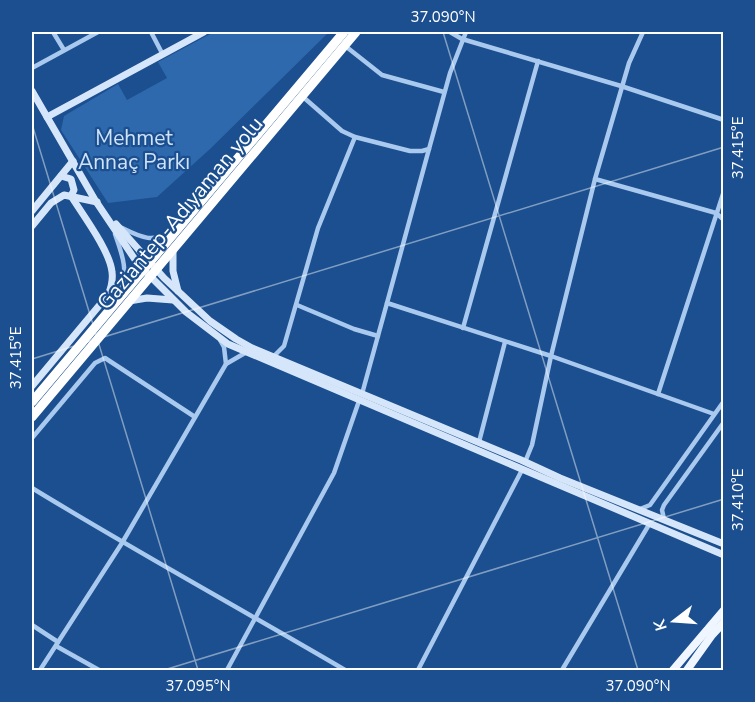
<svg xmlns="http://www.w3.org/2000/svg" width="755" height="702" font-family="'Nunito Sans',sans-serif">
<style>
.park{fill:#2e69ad}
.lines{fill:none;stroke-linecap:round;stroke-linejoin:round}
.street{stroke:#a9c9ee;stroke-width:4.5}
.secondary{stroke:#d6e6fa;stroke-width:7}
.primary{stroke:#f0f6ff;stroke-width:8}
.highway{stroke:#fff;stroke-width:9}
.ticks{fill:none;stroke:#fff;stroke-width:1.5;stroke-opacity:0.45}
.labels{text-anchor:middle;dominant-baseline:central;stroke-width:4.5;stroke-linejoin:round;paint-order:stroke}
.park-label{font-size:21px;fill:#cfe3fa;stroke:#1b4f8f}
.street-label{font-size:21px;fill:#fff;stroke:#1b4f8f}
.neatline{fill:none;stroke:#fff;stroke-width:2}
.ticks-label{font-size:15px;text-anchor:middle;fill:#fff}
</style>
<rect width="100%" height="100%" fill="#1b4f8f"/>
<!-- park -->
<polygon class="park" points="214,32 329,32 210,149 157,197 108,203 61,130 64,116 118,84 127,100 167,78 158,62"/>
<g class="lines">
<!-- street -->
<g class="street">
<polyline points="53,32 64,50"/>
<polyline points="151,32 162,53"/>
<polyline points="450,32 462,39 621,86 724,120"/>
<polyline points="344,45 382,75 444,92"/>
<polyline points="32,68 98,32"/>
<polyline points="302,96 342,131 355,137 410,151 422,151 429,149 450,73 466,32"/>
<polyline points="429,149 387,303 551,356 714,414"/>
<polyline points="595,179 716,213 724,220"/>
<path d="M 120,227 C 140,237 154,245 173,229"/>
<path d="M 115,234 C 122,254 129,271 120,292"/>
<polyline points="297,305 354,329 378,336"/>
<polyline points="463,328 538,61"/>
<polyline points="220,340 224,347 226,364"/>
<polyline points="273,357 284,346 318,228 355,137"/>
<polyline points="362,394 387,303"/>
<polyline points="658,394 724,191"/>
<polyline points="32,438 95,363 105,358 195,417"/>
<polyline points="479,442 505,342"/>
<polyline points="525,462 532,445 551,356 595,179 629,63 643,32"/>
<path d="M 32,488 C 135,551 241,609 345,670"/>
<polyline points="640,509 650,505 724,401"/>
<polyline points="664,519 662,510 664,505 724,422"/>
<polyline points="32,625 58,642"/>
<polyline points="56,646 99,670"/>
<polyline points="40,670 122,543 226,364 245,353"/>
<polyline points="227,670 334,473 359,401"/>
<polyline points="418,670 522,470"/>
<polyline points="562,670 650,523"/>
</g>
<!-- secondary -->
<g class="secondary">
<polyline points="32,91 95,200 138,264 186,312 228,344 724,555"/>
<polyline points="47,117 204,32"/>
<polyline points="32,211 73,161"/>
<polyline points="116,224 164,278 210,321 236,339 252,348 521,460 560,478 724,544"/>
<polyline points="32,226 51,203 64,195 97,202"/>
<polyline points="173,249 173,271 178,291"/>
<polyline points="129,301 147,298 173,300"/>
<path d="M 32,386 L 108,295 C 111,288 113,279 112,272 C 110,251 83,215 71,196 L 74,190 L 71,179 L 61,176"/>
</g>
<!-- primary -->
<g class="primary">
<polyline points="673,670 724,610"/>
<polyline points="687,670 712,635 724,622"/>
</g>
<!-- highway -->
<g class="highway">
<polyline points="32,402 344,32"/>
<polyline points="32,417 356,32"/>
</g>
</g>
<!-- ticks -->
<path class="ticks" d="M 443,32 L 638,670M 32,124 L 198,670M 32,359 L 724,147M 164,670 L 724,499"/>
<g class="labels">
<!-- park labels -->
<g class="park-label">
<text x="134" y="138">Mehmet<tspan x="134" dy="24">Annaç Parkı</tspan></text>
</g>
<!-- street labels -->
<g class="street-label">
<text transform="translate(180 213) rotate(-50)">Gaziantep-Adıyaman yolu</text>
</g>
</g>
<!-- border -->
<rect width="755" height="702" fill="none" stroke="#1b4f8f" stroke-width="66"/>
<!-- north arrow -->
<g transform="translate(674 621) rotate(253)" stroke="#1b4f8f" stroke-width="4.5" paint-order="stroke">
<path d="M0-4.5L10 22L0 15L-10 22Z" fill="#ffffff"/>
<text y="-9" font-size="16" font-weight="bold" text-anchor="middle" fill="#ffffff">K</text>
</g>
<rect x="33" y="33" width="689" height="636" class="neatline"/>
<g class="ticks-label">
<text x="443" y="22">37.090°N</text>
<text transform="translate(738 148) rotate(-90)" y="5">37.415°E</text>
<text transform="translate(16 358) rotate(-90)" y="5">37.415°E</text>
<text transform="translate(738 500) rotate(-90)" y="5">37.410°E</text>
<text x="198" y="691">37.095°N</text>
<text x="638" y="691">37.090°N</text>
</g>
</svg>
